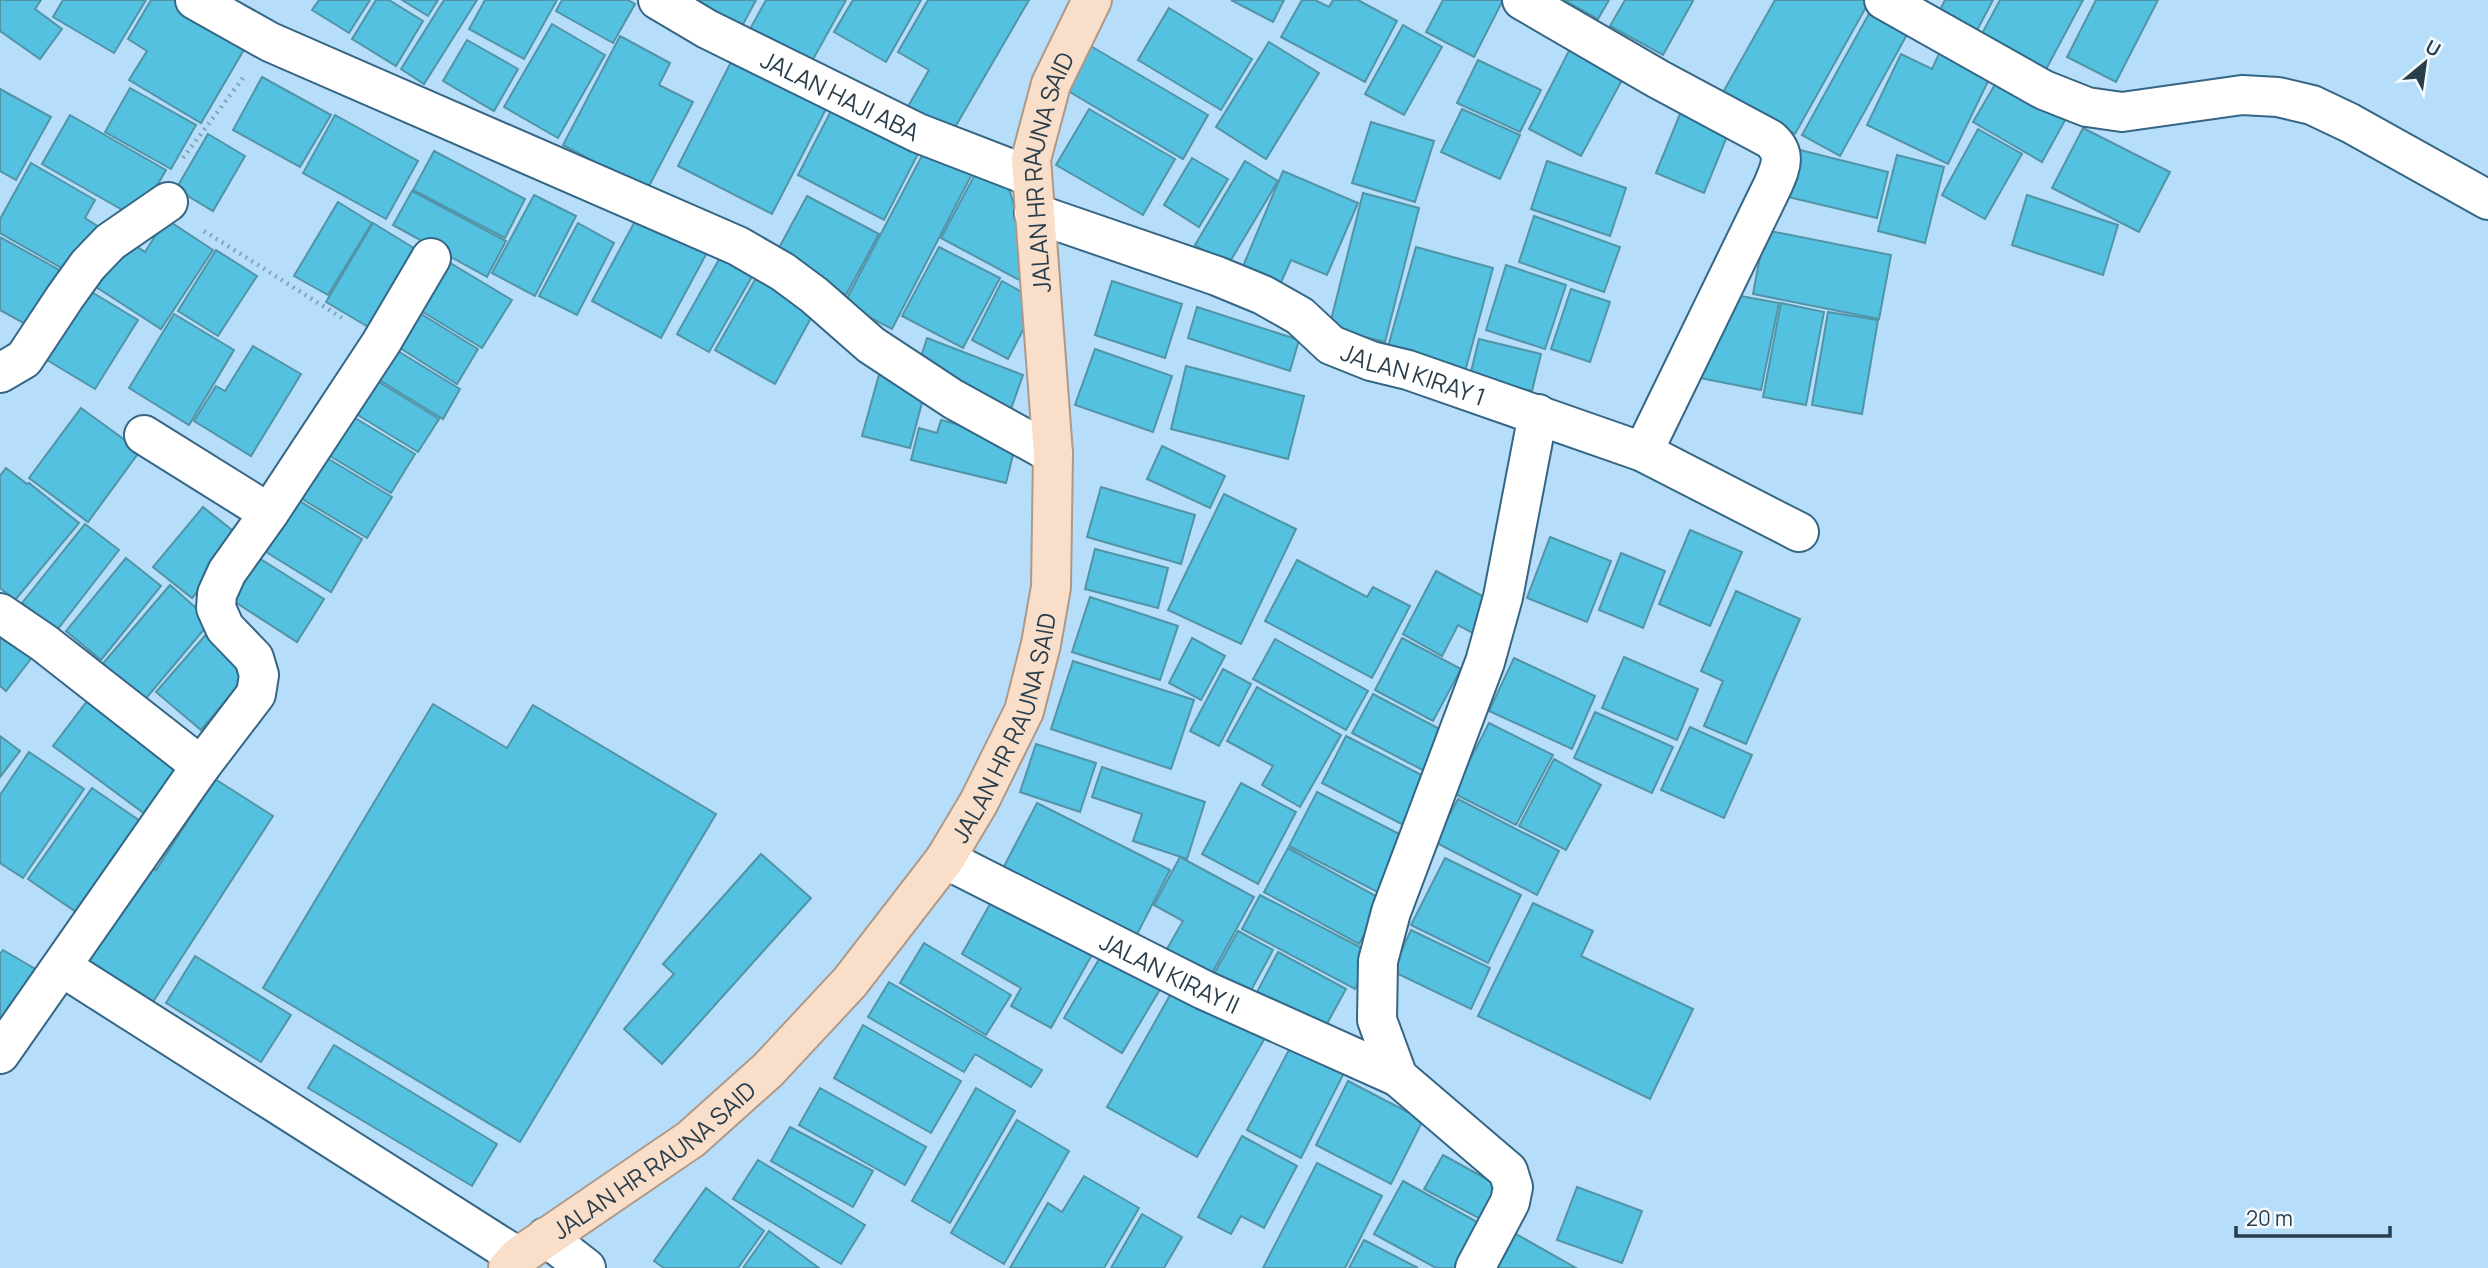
<svg xmlns="http://www.w3.org/2000/svg" width="2488" height="1268" font-family="Manrope,sans-serif">
<style>
.building{fill:#53c1df;stroke:#5294a7;stroke-width:2}
.lines{fill:none;stroke-linecap:round;stroke-linejoin:round}
.minor-casing{stroke:#356685;stroke-width:42}
.major-casing{stroke:#ae9887;stroke-width:42}
.path{stroke:#83a5bc;stroke-width:4.5;stroke-dasharray:2 5;stroke-linecap:butt}
.minor{stroke:#fff;stroke-width:38}
.major{stroke:#f9dfca;stroke-width:38}
.labels{text-anchor:middle;dominant-baseline:central;stroke-width:6;stroke-linejoin:round;paint-order:stroke}
.street-label{font-size:24px;fill:#293e4c;stroke:#f5fafe}
</style>
<rect width="100%" height="100%" fill="#b6defb"/>
<!-- building -->
<g class="building">
<polygon points="0,0 41,0 35,9 62,29 40,59 0,31"/>
<polygon points="63,0 146,0 114,53 53,17"/>
<polygon points="151,0 180,0 249,41 201,123 129,80 147,51 128,39"/>
<polygon points="319,0 370,0 349,33 312,10"/>
<polygon points="376,0 389,0 423,21 396,66 352,39"/>
<polygon points="402,0 438,0 428,16"/>
<polygon points="444,0 477,0 424,84 401,69"/>
<polygon points="485,0 557,0 524,59 469,29"/>
<polygon points="562,0 628,0 635,4 613,43 556,11"/>
<polygon points="686,0 756,0 740,30"/>
<polygon points="766,0 846,0 811,63 750,29"/>
<polygon points="853,0 921,0 886,62 834,32"/>
<polygon points="928,0 1029,0 950,136 906,110 929,70 898,52"/>
<polygon points="1231,0 1284,0 1273,22"/>
<polygon points="1302,0 1315,0 1329,7 1333,0 1358,0 1397,21 1365,82 1281,37"/>
<polygon points="1443,0 1503,0 1474,57 1426,32"/>
<polygon points="1564,0 1609,0 1598,19"/>
<polygon points="1625,0 1691,0 1693,1 1663,55 1610,26"/>
<polygon points="1775,0 1870,0 1795,134 1722,94"/>
<polygon points="1945,0 1993,0 1974,36 1937,16"/>
<polygon points="2000,0 2083,0 2043,75 1978,41"/>
<polygon points="2096,0 2158,0 2116,82 2067,57"/>
<polygon points="1876,1 1914,22 1840,156 1802,135"/>
<polygon points="1169,8 1252,59 1221,110 1138,60"/>
<polygon points="552,24 605,55 558,138 504,107"/>
<polygon points="1403,25 1442,47 1404,115 1365,94"/>
<polygon points="620,36 670,63 659,85 693,102 647,190 563,145"/>
<polygon points="467,40 518,69 494,111 443,81"/>
<polygon points="1574,41 1628,69 1581,156 1529,129"/>
<polygon points="1269,42 1319,73 1266,159 1216,127"/>
<polygon points="1089,45 1208,115 1183,159 1063,88"/>
<polygon points="1943,45 1994,69 1948,164 1867,125 1901,54 1932,69"/>
<polygon points="732,60 826,109 772,214 678,166"/>
<polygon points="1478,60 1541,90 1520,132 1457,103"/>
<polygon points="2000,76 2068,115 2042,162 1973,122"/>
<polygon points="262,77 331,115 300,167 233,130"/>
<polygon points="130,88 196,125 171,169 105,132"/>
<polygon points="0,89 51,117 16,180 0,171"/>
<polygon points="1684,104 1732,124 1704,193 1656,173"/>
<polygon points="834,105 920,150 884,220 798,175"/>
<polygon points="1089,109 1175,159 1143,215 1056,165"/>
<polygon points="1462,109 1520,135 1500,179 1441,152"/>
<polygon points="70,115 166,170 138,219 42,164"/>
<polygon points="335,115 418,161 386,219 303,173"/>
<polygon points="1371,122 1434,141 1415,202 1352,183"/>
<polygon points="2083,128 2170,172 2139,232 2052,188"/>
<polygon points="1978,129 2022,154 1985,219 1942,195"/>
<polygon points="208,134 245,156 213,211 176,189"/>
<polygon points="926,148 973,172 892,329 844,304"/>
<polygon points="1796,149 1888,172 1877,218 1784,196"/>
<polygon points="434,151 525,199 505,238 413,190"/>
<polygon points="1897,155 1944,167 1925,243 1878,231"/>
<polygon points="1192,158 1228,179 1199,227 1164,205"/>
<polygon points="1245,161 1278,181 1228,265 1195,245"/>
<polygon points="1547,161 1626,188 1610,236 1531,209"/>
<polygon points="31,163 95,200 85,218 99,227 72,274 0,233 0,219"/>
<polygon points="980,165 1006,178 1038,290 941,238"/>
<polygon points="1283,171 1358,203 1327,275 1291,260 1279,287 1241,271"/>
<polygon points="412,191 506,241 487,277 393,225"/>
<polygon points="1363,193 1419,208 1385,342 1329,328"/>
<polygon points="534,195 576,216 535,296 492,273"/>
<polygon points="2027,195 2118,225 2103,275 2012,245"/>
<polygon points="807,196 879,234 846,295 774,257"/>
<polygon points="338,202 372,223 328,295 294,276"/>
<polygon points="641,210 710,247 661,338 592,301"/>
<polygon points="1534,216 1620,247 1604,292 1519,262"/>
<polygon points="166,219 213,250 161,329 96,287 127,240 145,252"/>
<polygon points="373,223 422,253 375,331 326,302"/>
<polygon points="578,223 614,243 577,315 539,296"/>
<polygon points="1765,230 1891,255 1879,319 1753,294"/>
<polygon points="0,237 70,276 38,331 0,310"/>
<polygon points="726,247 758,266 709,352 677,334"/>
<polygon points="939,247 1000,278 963,348 902,316"/>
<polygon points="1416,247 1493,268 1464,375 1386,354"/>
<polygon points="216,250 257,276 218,336 178,311"/>
<polygon points="442,258 512,300 482,348 413,306"/>
<polygon points="1506,265 1566,285 1545,349 1486,330"/>
<polygon points="760,271 818,305 775,384 715,350"/>
<polygon points="1002,281 1038,301 1008,359 972,340"/>
<polygon points="1112,281 1182,304 1165,358 1095,335"/>
<polygon points="80,285 138,320 95,389 37,354"/>
<polygon points="1571,289 1610,302 1590,362 1551,349"/>
<polygon points="1730,294 1779,303 1761,390 1700,378"/>
<polygon points="1781,303 1824,312 1806,405 1763,397"/>
<polygon points="1197,307 1299,340 1290,371 1188,338"/>
<polygon points="413,309 478,349 457,384 392,343"/>
<polygon points="1828,312 1878,320 1862,414 1812,405"/>
<polygon points="174,314 234,350 189,425 129,388"/>
<polygon points="927,338 1023,375 1011,409 933,379 919,363"/>
<polygon points="1479,339 1541,354 1532,391 1470,376"/>
<polygon points="388,345 460,389 443,419 371,375"/>
<polygon points="253,346 301,374 251,456 194,421 216,386 225,391"/>
<polygon points="1095,349 1172,376 1153,432 1075,405"/>
<polygon points="1186,366 1304,396 1288,459 1171,429"/>
<polygon points="880,371 927,384 910,448 862,436"/>
<polygon points="374,379 439,419 418,452 353,412"/>
<polygon points="81,408 140,451 88,522 29,478"/>
<polygon points="355,418 415,454 391,493 330,456"/>
<polygon points="941,420 1017,439 1006,483 911,460 919,428 937,433"/>
<polygon points="1162,446 1225,476 1210,508 1147,479"/>
<polygon points="327,458 392,497 367,538 302,499"/>
<polygon points="6,468 27,484 29,483 79,523 15,600 0,588 0,476"/>
<polygon points="1101,487 1195,515 1181,564 1087,537"/>
<polygon points="1224,494 1296,529 1241,644 1168,610"/>
<polygon points="298,500 362,539 331,592 266,552"/>
<polygon points="203,507 242,538 192,598 153,567"/>
<polygon points="85,524 119,550 57,630 22,603"/>
<polygon points="1690,530 1742,552 1710,626 1659,604"/>
<polygon points="1550,537 1611,561 1587,622 1527,598"/>
<polygon points="1095,549 1168,568 1158,608 1085,589"/>
<polygon points="1621,553 1665,571 1643,628 1599,610"/>
<polygon points="126,558 161,586 101,660 66,631"/>
<polygon points="259,558 324,599 297,642 232,600"/>
<polygon points="1297,560 1367,597 1373,587 1410,606 1372,678 1265,621"/>
<polygon points="1436,571 1499,605 1482,638 1458,625 1442,656 1403,634"/>
<polygon points="170,585 211,621 142,703 100,667"/>
<polygon points="1736,591 1800,619 1746,744 1704,726 1723,681 1701,671"/>
<polygon points="1090,597 1178,626 1160,680 1072,652"/>
<polygon points="0,622 37,651 6,691 0,686"/>
<polygon points="210,630 254,667 201,730 156,692"/>
<polygon points="1192,638 1225,656 1201,700 1169,683"/>
<polygon points="1402,638 1461,669 1433,721 1375,690"/>
<polygon points="1275,639 1368,691 1346,730 1253,679"/>
<polygon points="1624,657 1698,689 1677,740 1602,708"/>
<polygon points="1514,658 1595,696 1572,749 1489,711"/>
<polygon points="1073,661 1194,700 1171,769 1051,729"/>
<polygon points="1223,669 1251,684 1219,746 1190,731"/>
<polygon points="1257,687 1341,735 1300,807 1262,785 1273,766 1227,741"/>
<polygon points="1373,694 1453,736 1432,775 1352,733"/>
<polygon points="91,696 191,769 153,820 53,746"/>
<polygon points="433,704 507,748 533,705 716,814 520,1142 263,988"/>
<polygon points="1595,712 1673,747 1652,793 1574,758"/>
<polygon points="1489,723 1553,755 1516,825 1453,793"/>
<polygon points="1690,727 1752,755 1724,818 1661,790"/>
<polygon points="0,736 20,751 0,777"/>
<polygon points="1346,736 1437,783 1413,830 1322,783"/>
<polygon points="1036,744 1096,763 1080,812 1020,792"/>
<polygon points="29,752 84,789 23,878 0,863 0,795"/>
<polygon points="1554,759 1601,785 1566,850 1519,826"/>
<polygon points="1102,767 1205,802 1187,859 1133,841 1142,814 1092,797"/>
<polygon points="215,779 273,816 151,1005 76,958 140,859 156,870"/>
<polygon points="1241,783 1296,812 1258,884 1202,854"/>
<polygon points="92,788 146,825 82,916 28,879"/>
<polygon points="1317,792 1413,841 1385,896 1289,846"/>
<polygon points="1458,799 1559,851 1537,895 1435,842"/>
<polygon points="1037,803 1170,870 1132,944 999,876"/>
<polygon points="1288,848 1383,900 1359,944 1264,892"/>
<polygon points="761,854 811,898 662,1064 624,1029 674,974 663,964"/>
<polygon points="1180,857 1254,897 1205,986 1160,961 1183,921 1154,905"/>
<polygon points="1445,858 1521,895 1488,963 1411,925"/>
<polygon points="999,888 1098,944 1051,1028 1011,1006 1021,988 962,954"/>
<polygon points="1260,895 1373,954 1355,989 1242,929"/>
<polygon points="1533,903 1593,931 1581,956 1693,1009 1650,1099 1478,1016"/>
<polygon points="1411,930 1490,968 1471,1009 1392,971"/>
<polygon points="1238,931 1273,950 1249,994 1214,974"/>
<polygon points="924,943 1011,995 986,1035 900,983"/>
<polygon points="1107,946 1165,981 1122,1053 1064,1018"/>
<polygon points="3,950 44,974 0,1044 0,954"/>
<polygon points="1278,952 1346,989 1323,1031 1256,994"/>
<polygon points="195,956 291,1015 261,1062 166,1003"/>
<polygon points="1178,981 1269,1031 1197,1157 1107,1107"/>
<polygon points="889,982 1042,1070 1031,1087 975,1054 964,1072 868,1017"/>
<polygon points="863,1025 961,1081 931,1133 834,1078"/>
<polygon points="1292,1044 1345,1071 1301,1158 1247,1130"/>
<polygon points="334,1045 497,1144 472,1186 308,1088"/>
<polygon points="1348,1081 1423,1120 1391,1184 1316,1145"/>
<polygon points="820,1088 926,1147 905,1185 799,1125"/>
<polygon points="976,1088 1015,1111 950,1223 912,1201"/>
<polygon points="1017,1120 1069,1151 1004,1264 951,1233"/>
<polygon points="790,1127 873,1171 853,1207 771,1161"/>
<polygon points="1242,1136 1297,1166 1264,1228 1241,1216 1231,1234 1198,1217"/>
<polygon points="1443,1155 1503,1188 1486,1222 1424,1189"/>
<polygon points="758,1160 865,1225 841,1264 733,1199"/>
<polygon points="1317,1163 1382,1196 1345,1268 1263,1268"/>
<polygon points="1084,1176 1139,1208 1104,1268 1010,1268 1048,1203 1062,1212"/>
<polygon points="1403,1181 1488,1228 1467,1268 1436,1268 1374,1234"/>
<polygon points="1577,1187 1642,1211 1622,1263 1557,1240"/>
<polygon points="706,1188 764,1231 738,1268 664,1268 654,1261"/>
<polygon points="1142,1214 1182,1237 1164,1268 1111,1268"/>
<polygon points="1509,1230 1576,1268 1488,1268"/>
<polygon points="769,1231 819,1268 743,1268"/>
<polygon points="1364,1240 1418,1268 1349,1268"/>
</g>
<g class="lines">
<defs>
<g id="minor">
<polyline points="195,0 270,42 738,246 783,272 814,295 871,345 953,399 1053,454"/>
<path id="s1" d="M 658,0 L 707,29 L 918,133 L 1032,177"/>
<path d="M 1522,0 L 1658,79 L 1770,139 C 1787,154 1781,166 1773,185 L 1643,452"/>
<polyline points="1884,0 2044,90 2087,107 2122,112 2242,95 2278,97 2312,105 2350,123 2488,200"/>
<path id="s2" d="M 1034,213 L 1217,276 L 1263,295 L 1300,316 L 1331,345 L 1371,361 L 1408,370 L 1643,452 L 1799,532"/>
<polyline points="0,373 24,359 65,297 88,265 110,242 168,202"/>
<polyline points="144,435 269,513"/>
<polyline points="0,613 44,643 201,766"/>
<path id="s3" d="M 945,859 L 1204,990 L 1398,1077"/>
<polyline points="62,967 518,1257"/>
<polyline points="0,1054 201,766 256,694 259,675 254,658 225,628 216,608 217,594 227,572 269,513 381,343 431,258"/>
<polyline points="546,1237 586,1268"/>
<polyline points="1475,1268 1510,1202 1513,1187 1508,1171 1398,1077 1377,1020 1378,961 1391,912 1485,662 1503,597 1538,414"/>
</g>
<g id="major">
<path id="s4" d="M 508,1268 L 518,1257 L 691,1139 L 768,1070 L 850,982 L 945,859 L 979,802 L 1024,711 L 1041,644 L 1051,587 L 1053,454 L 1031,159 L 1051,84 L 1092,0"/>
</g>
</defs>
<!-- minor casing -->
<use href="#minor" class="minor-casing"/>
<!-- major casing -->
<use href="#major" class="major-casing"/>
<!-- path -->
<g class="path">
<polyline points="183,158 243,78"/>
<polyline points="204,231 342,318"/>
</g>
<!-- minor -->
<use href="#minor" class="minor"/>
<!-- major -->
<use href="#major" class="major"/>
</g>
<g class="labels">
<!-- street labels -->
<g class="street-label">
<text stroke="none"><textPath href="#s1" startOffset="206">JALAN HAJI ABA</textPath></text>
<text stroke="none"><textPath href="#s4" startOffset="1316">JALAN HR RAUNA SAID</textPath></text>
<text stroke="none"><textPath href="#s2" startOffset="416">JALAN KIRAY 1</textPath></text>
<text stroke="none"><textPath href="#s4" startOffset="749">JALAN HR RAUNA SAID</textPath></text>
<text stroke="none"><textPath href="#s3" startOffset="252">JALAN KIRAY II</textPath></text>
<text stroke="none"><textPath href="#s4" startOffset="182">JALAN HR RAUNA SAID</textPath></text>
</g>
</g>
<!-- north arrow -->
<g transform="translate(2425 63) rotate(29)" stroke="#f5fafe" stroke-width="5" paint-order="stroke">
<path d="M0-5L12 26L0 18L-12 26Z" fill="#293e4c"/>
<text y="-10" font-size="19" font-weight="bold" text-anchor="middle" fill="#293e4c">U</text>
</g>
<!-- scale -->
<path d="M2236 1226v10h154v-10" fill="none" stroke="#293e4c" stroke-width="3.5"/>
<text x="2246" y="1226" font-size="21" fill="#293e4c" stroke="#f5fafe" stroke-width="5" paint-order="stroke">20 m</text>
</svg>
